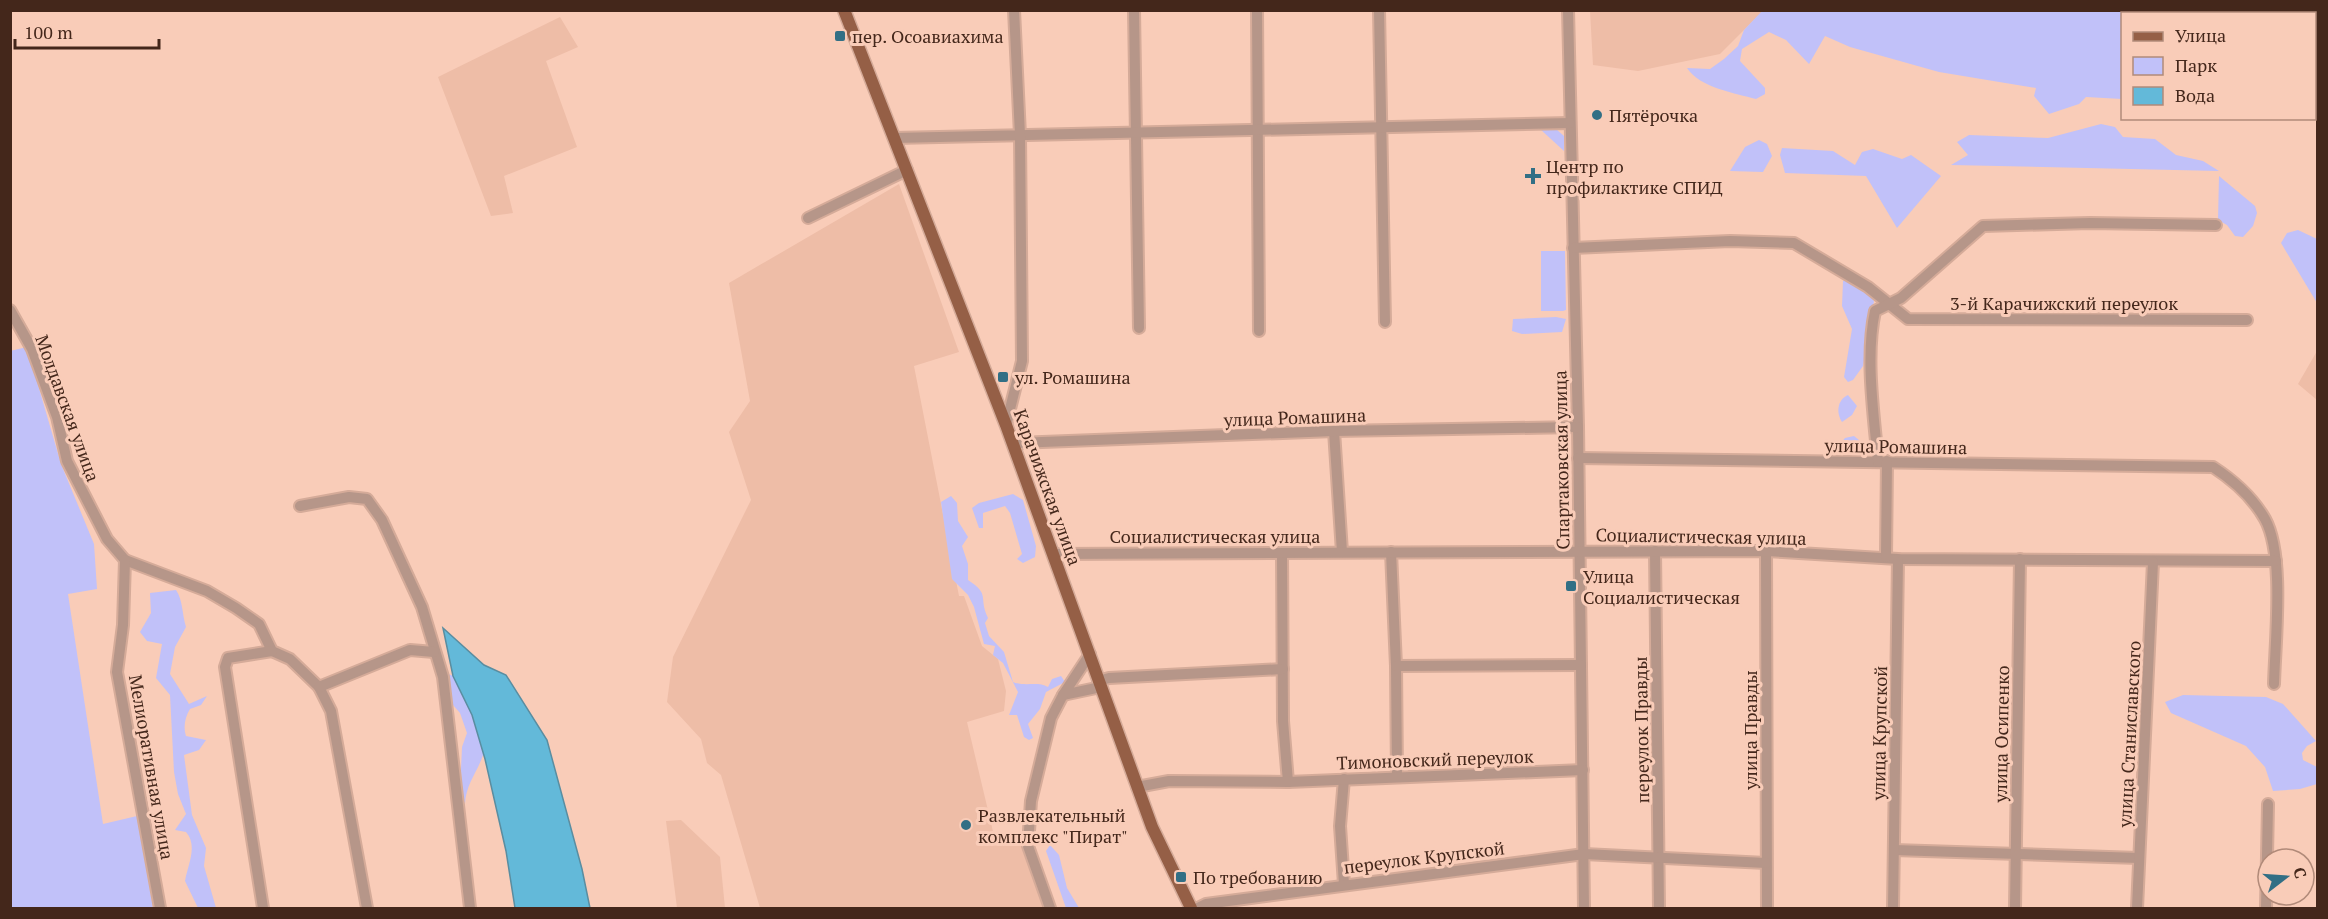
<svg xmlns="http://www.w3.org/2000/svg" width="2328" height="919" font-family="'PT Serif',serif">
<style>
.built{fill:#eebda7}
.green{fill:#c1c1f9}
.water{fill:#63b9d9;stroke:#5a8da0;stroke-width:1.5}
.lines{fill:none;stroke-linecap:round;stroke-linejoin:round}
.minor-casing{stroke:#d5ab99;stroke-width:14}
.major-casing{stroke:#d5ab99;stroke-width:15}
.minor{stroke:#b69689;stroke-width:10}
.major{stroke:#955f46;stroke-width:12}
.poi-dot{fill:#326f85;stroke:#f9ccb8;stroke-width:2}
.labels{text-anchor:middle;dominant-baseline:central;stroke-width:6;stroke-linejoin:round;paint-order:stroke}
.poi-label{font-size:18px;fill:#44271b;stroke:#f9ccb8;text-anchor:start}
.street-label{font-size:18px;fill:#44271b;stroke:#f9ccb8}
</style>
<rect width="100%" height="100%" fill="#f9ccb8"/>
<!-- built -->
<g class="built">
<polygon points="1590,11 1763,11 1720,54 1638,71 1593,65"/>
<polygon points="560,17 578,47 546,61 577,147 504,176 513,213 491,216 438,77"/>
<polygon points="899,184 959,352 914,366 959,596 964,596 982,646 998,659 1006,691 1004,711 967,722 996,844 1020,837 1044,908 760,908 721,775 707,763 701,739 667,702 673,657 751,500 729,432 750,401 729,283"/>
<polygon points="2317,351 2317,400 2298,384"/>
<polygon points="681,820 720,857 725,908 677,908 666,821"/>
</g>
<!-- green -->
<g class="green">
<path d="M 1763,10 L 2240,10 L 2240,14 L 2122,14 L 2122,99 L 2086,97 L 2079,104 L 2049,114 L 2034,96 L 2036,88 L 1939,72 L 1850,47 L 1825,36 L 1809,64 L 1786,40 L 1769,32 L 1742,49 L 1740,61 L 1765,88 L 1765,94 L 1756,99 C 1735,93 1700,88 1687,68 L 1710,69 L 1724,59 L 1738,46 L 1744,30 Z"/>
<polygon points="2101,124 2115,127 2123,137 2155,139 2176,155 2203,161 2219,171 1951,165 1968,155 1957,142 1969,135 2048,138"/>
<polygon points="1540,129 1556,129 1564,136 1564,151"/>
<polygon points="1759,140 1767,144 1772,156 1763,172 1730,171 1745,147"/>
<polygon points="1782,148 1833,151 1855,165 1862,152 1873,149 1902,159 1911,155 1941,176 1897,228 1866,176 1785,173 1780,155"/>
<polygon points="2219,176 2255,206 2257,213 2253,226 2243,237 2235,236 2227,225 2218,220"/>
<polygon points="2298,230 2317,239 2317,303 2281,243 2287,233"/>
<polygon points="1541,251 1565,251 1566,310 1563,311 1541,311"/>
<polygon points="1848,280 1868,292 1874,301 1863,366 1853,380 1848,382 1844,377 1852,329 1842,306 1843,281"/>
<polygon points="1556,317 1566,319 1562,332 1522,334 1512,331 1513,319"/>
<polygon points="27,347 61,464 94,544 97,589 68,594 103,824 137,816 153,908 11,908 10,351"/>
<path d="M 1848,395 L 1857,406 L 1852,415 L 1842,422 C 1836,413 1837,400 1848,395 Z"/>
<polygon points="1854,436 1859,440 1861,452 1854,457 1839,445 1845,438"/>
<polygon points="1013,494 1023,500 1036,546 1035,557 1023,563 1017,559 1022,554 1010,513 1005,506 983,513 983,528 979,528 972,508 979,503"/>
<path d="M 951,496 L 957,503 L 958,521 L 968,537 L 962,546 L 968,564 L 968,580 C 991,595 978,597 988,618 L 985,623 L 989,636 L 1004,652 L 1013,682 C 1025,687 1038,681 1048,687 L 1052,679 L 1061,676 L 1065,682 L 1046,692 L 1040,709 L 1028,724 L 1033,738 L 1029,740 L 1024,737 L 1017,715 L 1009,715 L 1018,692 L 1003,663 L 993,655 L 995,646 L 984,644 L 974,607 L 968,595 L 952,579 L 941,502 Z"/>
<path d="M 176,590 C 183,600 182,614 186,627 L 175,647 L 170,674 L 189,704 L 207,696 L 201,705 L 190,709 C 185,717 183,727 186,736 L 206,740 L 199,750 L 184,755 L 192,815 L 206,848 L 204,866 L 216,908 L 198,908 L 185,881 C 188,864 198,846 186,832 L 175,830 L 186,814 L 178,794 L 174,772 L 170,695 L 156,678 L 162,644 L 147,641 L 140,632 L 151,613 L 150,593 Z"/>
<path d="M 448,674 L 459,678 C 466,696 488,737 483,755 C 477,773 466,784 465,804 L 462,794 L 461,769 L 462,747 L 467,733 L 460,713 L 453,705 Z"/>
<polygon points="2183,695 2266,697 2283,704 2316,741 2307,746 2302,753 2303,760 2317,767 2317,784 2300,789 2273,791 2265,767 2246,746 2171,713 2165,702"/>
<polygon points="1050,845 1059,855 1067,888 1079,908 1066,908 1046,851"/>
</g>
<!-- water -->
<polygon class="water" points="443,628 484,665 506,675 547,740 582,869 590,908 515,908 506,851 485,759 472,715 453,676"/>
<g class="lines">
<defs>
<g id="minor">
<polyline points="1134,10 1139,328"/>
<polyline points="1257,10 1259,331"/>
<polyline points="1379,10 1385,322"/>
<polyline points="1568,10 1578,427 1584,908"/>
<polyline points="894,138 1570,123"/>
<polyline points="808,218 907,170"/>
<polyline points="1573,248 1730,241 1794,243 1868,287 1908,319 2247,320"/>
<polyline points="10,310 32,349 57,417 67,461 107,539 125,560 207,591 236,608 259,624 272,651 290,659 319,687 331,711 367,908"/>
<polyline points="1006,425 1022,361 1020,135 1014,10"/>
<polyline points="1334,431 1342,552"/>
<polyline points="1013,443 1334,431 1578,427"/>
<path d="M 1578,458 L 2213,467 C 2233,480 2253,498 2265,519 C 2285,555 2275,642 2274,684"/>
<path d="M 1878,462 C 1874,415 1865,357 1875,311 L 1901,298 L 1983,226 L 2090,223 L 2216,225"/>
<polyline points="300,506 349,497 367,499 382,520 422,607 443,677 470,908"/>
<polyline points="1655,551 1659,908"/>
<polyline points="1766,551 1767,908"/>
<polyline points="1391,552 1396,666 1397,776"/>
<polyline points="1282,553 1283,721 1288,782"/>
<polyline points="1054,554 1766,551 1898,559 2276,561"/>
<polyline points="1886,557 1887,461"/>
<polyline points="125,560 123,625 117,672 160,908"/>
<polyline points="1396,666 1581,665"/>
<polyline points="1098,681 1109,678 1283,669"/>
<polyline points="319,687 410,650 434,652"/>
<polyline points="1063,695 1101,687"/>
<polyline points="1344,779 1340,826 1344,884"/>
<polyline points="1137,787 1169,781 1288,782 1583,770"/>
<polyline points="1894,850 2139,858"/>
<polyline points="263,908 225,667 228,658 272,651"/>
<polyline points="1050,908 1028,846 1031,801 1051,718 1063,695 1090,654"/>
<polyline points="1198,908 1206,904 1584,854 1766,863"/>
<polyline points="1893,908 1898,559"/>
<polyline points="2015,908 2020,559"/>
<polyline points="2137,908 2153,562"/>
<polyline points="2266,908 2268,804"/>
</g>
<polyline id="major" points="844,10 1006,425 1152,827 1191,908"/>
</defs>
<!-- minor casing -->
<use href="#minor" class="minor-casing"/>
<!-- major casing -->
<use href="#major" class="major-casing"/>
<!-- minor -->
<use href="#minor" class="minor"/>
<!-- major -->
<use href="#major" class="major"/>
</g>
<!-- markers -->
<g class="poi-dot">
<rect x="834" y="30" width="12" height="12" rx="3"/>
<circle cx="1597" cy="115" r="6"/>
<path d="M1530 167h6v6h6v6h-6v6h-6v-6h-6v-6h6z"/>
<rect x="997" y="371" width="12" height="12" rx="3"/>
<rect x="1565" y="580" width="12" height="12" rx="3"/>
<circle cx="966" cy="825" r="6"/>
<rect x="1175" y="871" width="12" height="12" rx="3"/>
</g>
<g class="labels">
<!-- poi labels -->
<g class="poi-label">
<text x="852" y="36">пер. Осоавиахима</text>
<text x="1609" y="115">Пятёрочка</text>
<text x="1546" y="166">Центр по<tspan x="1546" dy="21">профилактике СПИД</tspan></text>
<text x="1015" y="377">ул. Ромашина</text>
<text x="1583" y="576">Улица<tspan x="1583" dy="21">Социалистическая</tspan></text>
<text x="978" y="815">Развлекательный<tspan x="978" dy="21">комплекс "Пират"</tspan></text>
<text x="1193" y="877">По требованию</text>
</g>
<!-- street labels -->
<g class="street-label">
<text x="2064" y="303">3-й Карачижский переулок</text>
<text transform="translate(68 408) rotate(70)">Молдавская улица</text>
<text transform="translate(1295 417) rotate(-2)">улица Ромашина</text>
<text transform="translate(1896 446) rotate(1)">улица Ромашина</text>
<text transform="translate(1561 460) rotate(-91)">Спартаковская улица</text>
<text transform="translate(1048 487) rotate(70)">Карачижская улица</text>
<text x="1215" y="536">Социалистическая улица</text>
<text transform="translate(1701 536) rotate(1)">Социалистическая улица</text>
<text transform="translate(1641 730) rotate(-91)">переулок Правды</text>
<text transform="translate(1750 730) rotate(-90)">улица Правды</text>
<text transform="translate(1879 733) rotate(-89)">улица Крупской</text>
<text transform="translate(2001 734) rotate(-89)">улица Осипенко</text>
<text transform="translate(2129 734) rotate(-87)">улица Станиславского</text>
<text transform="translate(1435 759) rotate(-2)">Тимоновский переулок</text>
<text transform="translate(152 767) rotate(80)">Мелиоративная улица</text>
<text transform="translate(1424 857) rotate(-7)">переулок Крупской</text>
</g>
</g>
<!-- border -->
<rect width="2328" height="919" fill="none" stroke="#44271b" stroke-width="24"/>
<!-- legend -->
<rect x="2121" y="12" width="195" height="108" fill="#f9ccb8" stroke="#b18a79" stroke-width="1.5"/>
<rect x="2133" y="32" width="30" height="9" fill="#955f46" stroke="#b18a79" stroke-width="1.5"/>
<text x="2175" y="42" font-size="18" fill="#44271b">Улица</text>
<rect x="2133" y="57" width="30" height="18" fill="#c1c1f9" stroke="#b18a79" stroke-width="1.5"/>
<text x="2175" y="72" font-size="18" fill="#44271b">Парк</text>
<rect x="2133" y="87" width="30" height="18" fill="#63b9d9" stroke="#b18a79" stroke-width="1.5"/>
<text x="2175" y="102" font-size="18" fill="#44271b">Вода</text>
<!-- north arrow -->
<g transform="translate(2286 877) rotate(73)"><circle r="28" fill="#f9ccb8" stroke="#b18a79" stroke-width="1.5"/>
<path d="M0-4.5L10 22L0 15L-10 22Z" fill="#326f85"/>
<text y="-9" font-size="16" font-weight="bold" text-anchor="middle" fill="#44271b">С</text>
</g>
<!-- scale -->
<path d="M15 39v9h144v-9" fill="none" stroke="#44271b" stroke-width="3"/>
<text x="24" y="39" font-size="18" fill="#44271b" stroke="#f9ccb8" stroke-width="4.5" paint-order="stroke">100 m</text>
</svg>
